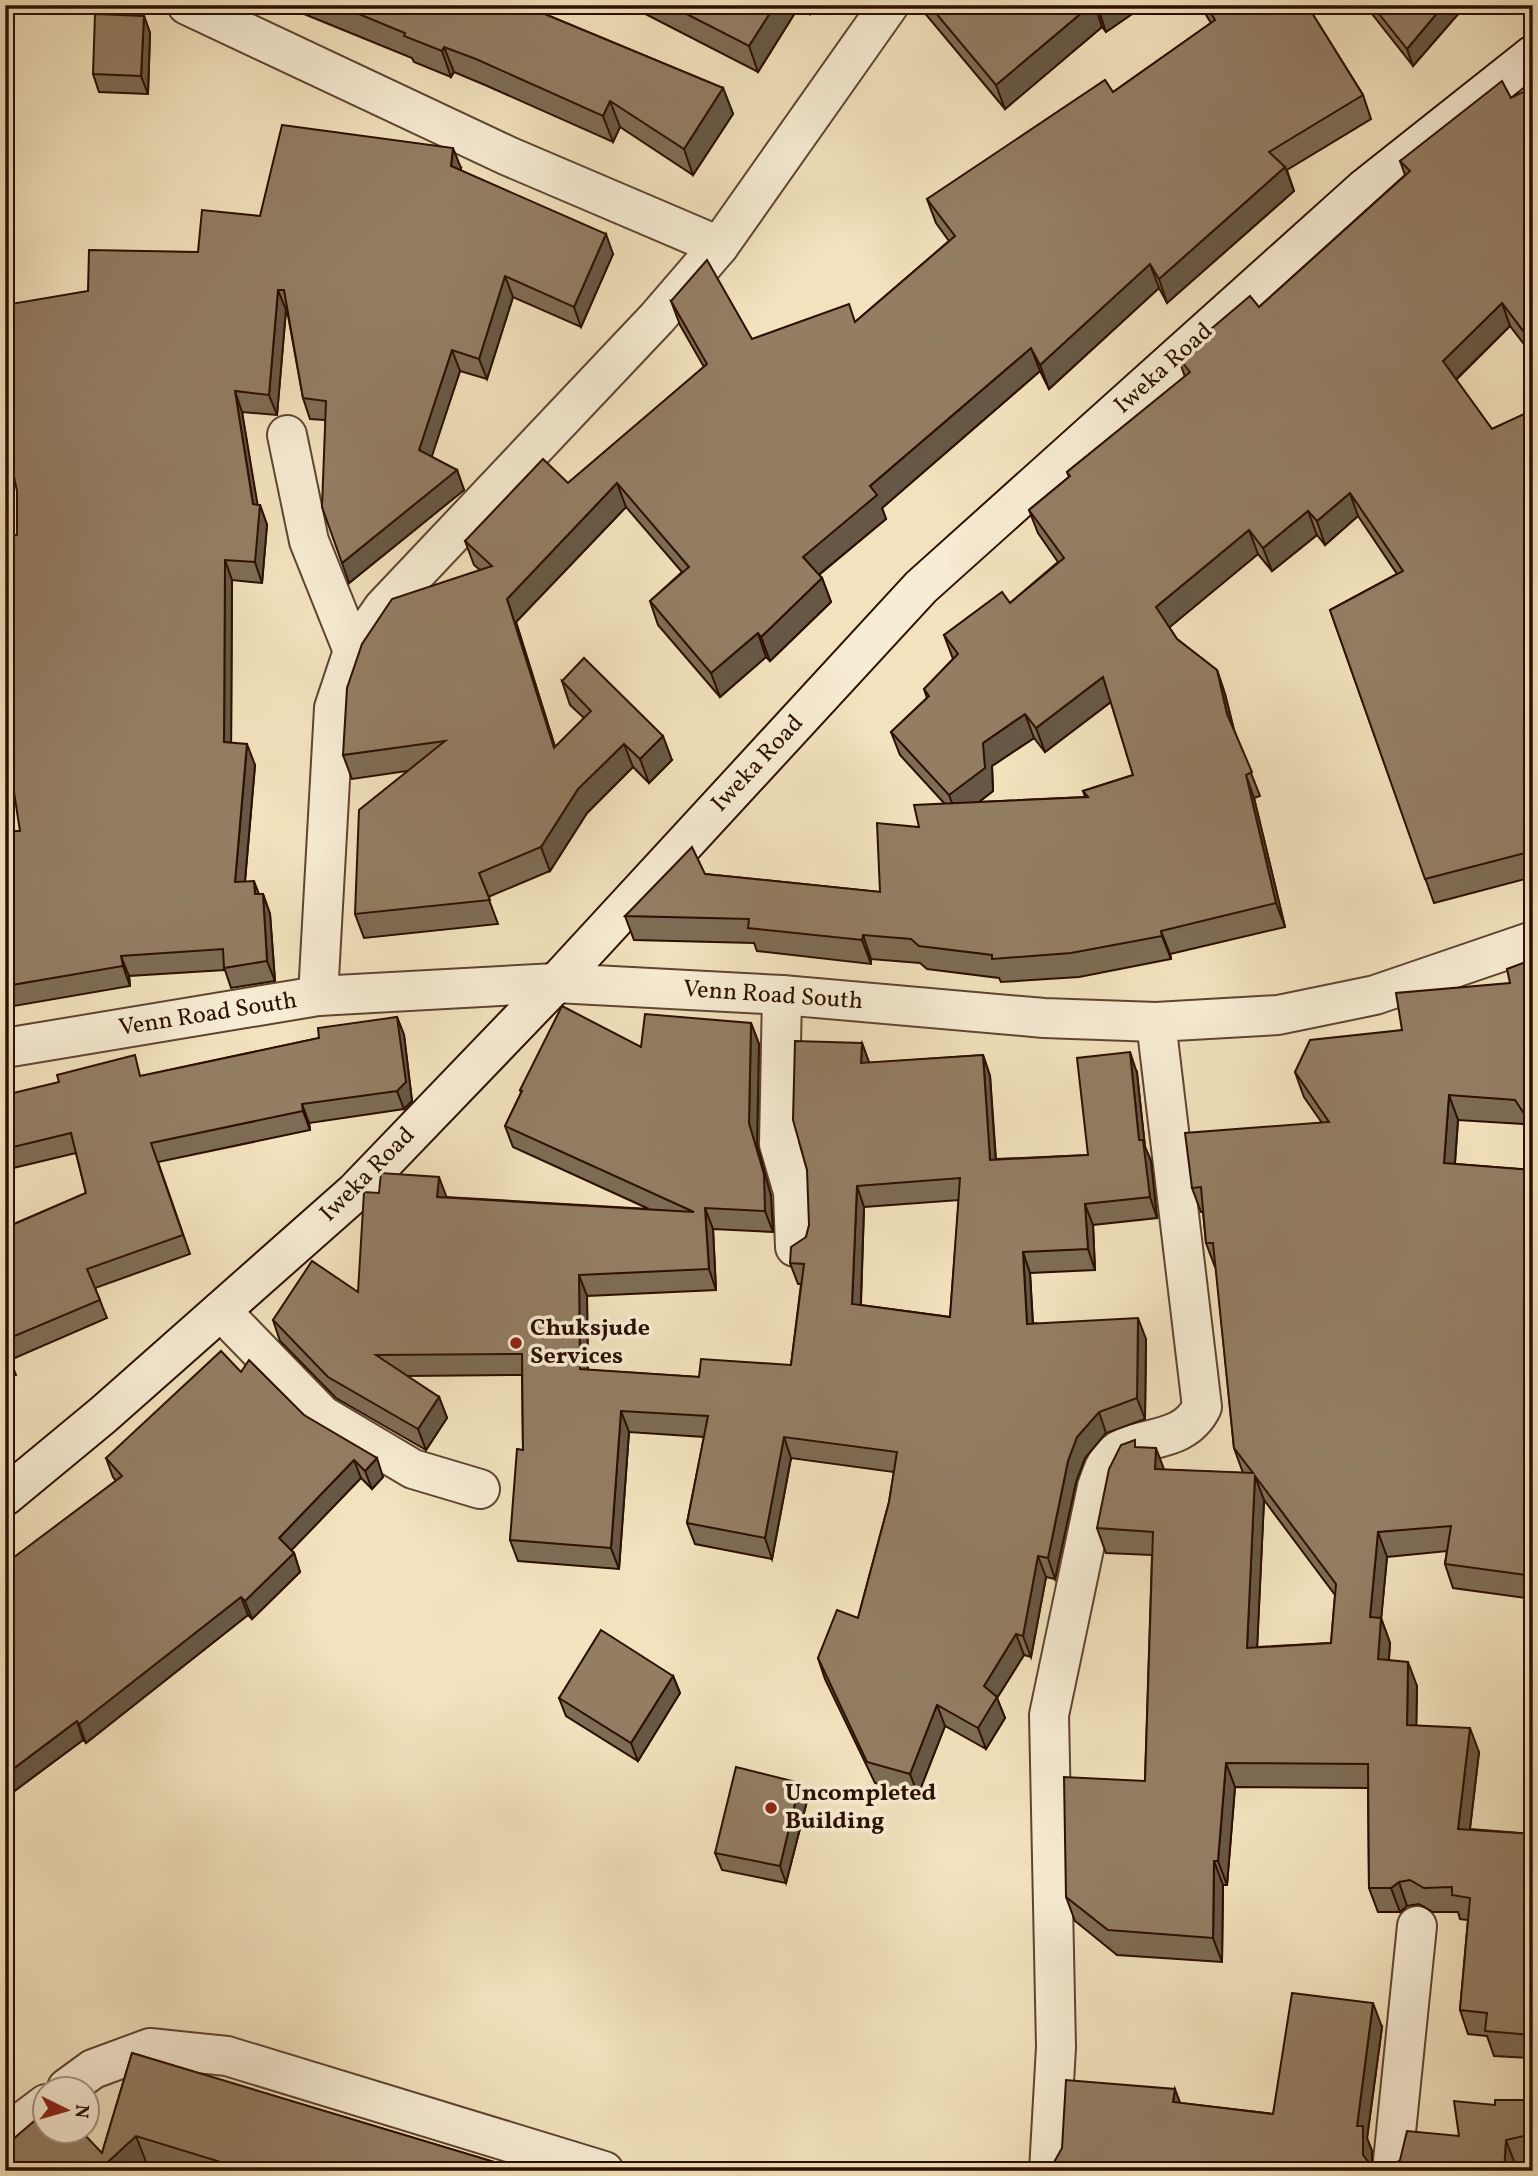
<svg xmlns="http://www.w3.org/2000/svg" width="1538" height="2176" font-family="Vollkorn,serif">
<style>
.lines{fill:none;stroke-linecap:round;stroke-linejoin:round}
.minor-casing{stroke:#5e4430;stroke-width:42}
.secondary-casing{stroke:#2c0f01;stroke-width:42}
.minor{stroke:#f7ecd4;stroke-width:38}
.secondary{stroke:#f7ecd4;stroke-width:38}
.wall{fill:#7e6c55;stroke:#2c0f01;stroke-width:2;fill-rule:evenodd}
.shaded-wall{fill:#675845;stroke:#2c0f01;stroke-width:2}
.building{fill:#937d63;stroke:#2c0f01;stroke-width:2;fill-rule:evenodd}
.poi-dot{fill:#8f2418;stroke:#f7ecd4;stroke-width:2.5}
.labels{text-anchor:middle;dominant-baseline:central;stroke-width:7;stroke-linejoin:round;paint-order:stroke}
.street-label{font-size:24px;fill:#2c0f01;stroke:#f7ecd4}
.poi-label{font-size:24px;font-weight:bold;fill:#2c0f01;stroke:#f7ecd4;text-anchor:start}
</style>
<rect width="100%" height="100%" fill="#f2e2bd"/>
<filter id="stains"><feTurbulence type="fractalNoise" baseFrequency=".00286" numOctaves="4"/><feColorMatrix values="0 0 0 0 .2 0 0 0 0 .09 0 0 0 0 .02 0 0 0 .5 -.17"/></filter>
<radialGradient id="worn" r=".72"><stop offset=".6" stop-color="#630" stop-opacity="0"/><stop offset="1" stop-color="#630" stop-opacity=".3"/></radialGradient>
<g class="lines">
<defs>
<g id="minor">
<polyline points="187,5 508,156 719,246"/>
<polyline points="287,435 309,541 353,651"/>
<polyline points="782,995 779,1144 793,1192 795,1247"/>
<polyline points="318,996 334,708 353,651 383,608 657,318 719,246 889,5"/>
<polyline points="5,1048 318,996 556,983 782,995 1044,1018 1156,1022 1278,1015 1375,995 1533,941"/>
<polyline points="221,1311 322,1415 413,1469 480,1489"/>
<polyline points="67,2088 93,2069 150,2048 227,2056 604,2171"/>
<polyline points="5,2135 46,2104"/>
<path d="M 1049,2171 L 1056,2047 L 1049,1715 L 1097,1487 C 1100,1479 1103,1468 1108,1461 C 1128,1431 1181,1450 1202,1407 L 1156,1022"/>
<polyline points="1392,2171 1417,1926"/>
</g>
<polyline id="secondary" points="5,1496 103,1415 355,1192 556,983 921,587 1364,189 1533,55"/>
</defs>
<!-- minor casing -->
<use href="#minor" class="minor-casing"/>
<!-- secondary casing -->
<use href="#secondary" class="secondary-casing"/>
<!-- minor -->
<use href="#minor" class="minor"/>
<!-- secondary -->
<use href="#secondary" class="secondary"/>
</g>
<!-- wall -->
<g class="wall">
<polygon points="282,5 523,5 723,88 733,114 693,175 620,127 613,142 485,85 454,72 451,77 414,62 412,58"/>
<polygon points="628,5 815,5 810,14 798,8 758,72"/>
<polygon points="918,5 1145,5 1106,32 1102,27 1005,109"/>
<polygon points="1200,5 1307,5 1363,95 1371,119 1287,170 1294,191 1167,303 1159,288 1049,389 1040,371 882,508 886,519 819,575 822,578 831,602 770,661 766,657 720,697 658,625 650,601 682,572 626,507 516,622 555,747 584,718 570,705 562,681 672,760 649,783 633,767 587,813 550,871 488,897 498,924 364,938 355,914 407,771 352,779 343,755 480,570 474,565 465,541 568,483 704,367 680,325 671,301 752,339 855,322 949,241 936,223 927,199 1113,92 1211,23"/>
<polygon points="1365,5 1466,5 1413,66"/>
<polygon points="144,16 150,33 148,94 99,92 93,74"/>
<path d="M 1533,87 L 1533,356 L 1510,326 L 1456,380 L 1492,429 L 1533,410 L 1533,877 L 1434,903 L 1330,610 L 1397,574 L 1358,516 L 1325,545 L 1317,535 L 1272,571 L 1258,554 L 1169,627 L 1177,639 L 1217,670 L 1225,694 L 1234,730 L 1260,796 L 1254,798 L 1285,927 L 1170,954 L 1171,959 L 1079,977 L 1001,982 L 999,978 L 927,969 L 920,963 L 871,959 L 871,964 L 757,951 L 754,943 L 634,940 L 625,916 L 705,874 L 880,892 L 919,827 L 944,803 L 900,755 L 891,732 L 927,698 L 924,689 L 953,659 L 944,635 L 1010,603 L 1058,562 L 1038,533 L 1029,510 L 1069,477 L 1067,472 L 1185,377 L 1178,357 L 1259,307 L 1405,175 L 1400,161 ZM 1111,702 L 1133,775 L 1083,791 L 1085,797 L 979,802 L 993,791 L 992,766 L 1034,738 L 1045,752 Z"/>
<polygon points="461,168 460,170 613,254 581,327 513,297 487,379 460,371 431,457 457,470 464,490 349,583 325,420 310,419 303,398 287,310 286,310 277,415 242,412 257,505 260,505 267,525 262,583 232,580 231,743 255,765 245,882 259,894 263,894 270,914 275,981 231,988 225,970 129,976 130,986 14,1006 6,986 20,831 17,535 88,291 198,252 260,216"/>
<path d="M 1533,952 L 1533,1138 L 1523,1124 L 1458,1120 L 1455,1164 L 1533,1170 L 1533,1599 L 1453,1588 L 1445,1564 L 1447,1551 L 1387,1557 L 1381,1618 L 1390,1643 L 1389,1660 L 1417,1686 L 1416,1726 L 1479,1752 L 1470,1829 L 1533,1834 L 1533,2058 L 1494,2056 L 1487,2036 L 1468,2034 L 1460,2010 L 1468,1920 L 1460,1919 L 1458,1912 L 1433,1912 L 1419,1904 L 1407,1906 L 1400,1912 L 1378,1912 L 1369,1888 L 1368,1788 L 1235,1787 L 1227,1885 L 1223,1885 L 1222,1962 L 1117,1955 L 1075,1921 L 1066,1897 L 1145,1781 L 1152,1555 L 1106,1553 L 1097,1528 L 1138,1448 L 1164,1470 L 1243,1473 L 1234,1448 L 1216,1267 L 1215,1267 L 1206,1243 L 1203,1212 L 1201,1212 L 1192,1188 L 1322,1123 L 1304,1097 L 1295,1072 L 1402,1030 L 1510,983 ZM 1264,1500 L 1335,1595 L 1331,1643 L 1257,1647 Z"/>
<polygon points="397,1017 404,1035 412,1101 404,1109 309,1123 310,1130 158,1162 190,1254 95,1288 107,1318 10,1360 16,1375 5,1379 5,1247 6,1247 5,1228 86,1193 76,1153 5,1170 5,1095 142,1076 319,1038"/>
<path d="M 751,1023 L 759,1044 L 757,1144 L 771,1196 L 773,1232 L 713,1229 L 716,1290 L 587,1296 L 588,1370 L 699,1377 L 791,1365 L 801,1284 L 798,1284 L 790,1263 L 806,1237 L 862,1043 L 869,1063 L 983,1055 L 990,1076 L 996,1159 L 1088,1155 L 1137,1073 L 1145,1147 L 1151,1161 L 1157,1218 L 1093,1225 L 1095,1270 L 1030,1273 L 1033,1323 L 1146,1339 L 1145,1419 L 1106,1433 L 1085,1458 L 1076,1482 L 1055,1579 L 1046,1577 L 1031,1657 L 1024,1655 L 997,1698 L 1005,1718 L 986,1749 L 945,1726 L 918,1795 L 875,1783 L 825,1679 L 818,1658 L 858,1618 L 889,1502 L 894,1472 L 791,1458 L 772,1559 L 695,1544 L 687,1523 L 704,1437 L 629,1432 L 619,1569 L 518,1561 L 510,1540 L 523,1450 L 522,1375 L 407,1376 L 439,1397 L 447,1418 L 426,1450 L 336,1398 L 280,1341 L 273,1320 L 358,1292 L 446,1197 L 649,1209 L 513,1147 L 505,1126 L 521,1093 L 520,1090 L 641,1047 ZM 959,1200 L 950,1317 L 861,1305 L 864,1207 Z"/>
<polygon points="304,1415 383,1477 372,1489 361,1478 291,1550 294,1553 300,1572 252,1619 248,1615 86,1743 83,1740 5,1798 116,1481 113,1477 106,1458"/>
<polygon points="673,1676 680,1693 638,1761 566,1716 559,1698"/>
<polygon points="807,1801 786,1883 722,1870 715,1853"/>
<polygon points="1382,2027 1367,2138 1372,2151 1372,2165 1382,2168 1391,2167 1459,2136 1495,2105 1533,2100 1533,2160 1515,2164 1515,2171 1052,2171 1180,2103 1273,2114"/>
<polygon points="132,2053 524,2171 173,2171 146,2162 102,2153"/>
</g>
<!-- shaded-wall -->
<g class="shaded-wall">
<polygon points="775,5 797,5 798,8 758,72 749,46"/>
<polygon points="807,5 815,5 810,14"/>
<polygon points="1091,5 1095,5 1102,27 1005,109 996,85"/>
<polygon points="1102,5 1145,5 1106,32 1098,8"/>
<polygon points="1444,5 1466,5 1413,66 1407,49"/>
<polygon points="144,16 150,33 148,94 141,76"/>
<polygon points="444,47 454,72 451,77 442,51"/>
<polygon points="723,88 733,114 693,175 684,149"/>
<polygon points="610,101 620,127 613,142 603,116"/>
<polygon points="453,148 461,168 458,186 451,166"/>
<polygon points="1285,167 1294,191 1167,303 1159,279"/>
<polygon points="606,234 613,254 581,327 574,307"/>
<polygon points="1150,264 1159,288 1049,389 1040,365"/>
<polygon points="505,276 513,297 487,379 479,359"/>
<polygon points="278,290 286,310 277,415 269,395"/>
<polygon points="1502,303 1510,326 1451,384 1443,361"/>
<polygon points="1031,348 1040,371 882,508 886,519 811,581 803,557 870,486"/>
<polygon points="452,350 460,371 427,471 419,450"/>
<polygon points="235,391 242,412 259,513 260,505 267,525 262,583 255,562 253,504"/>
<polygon points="457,470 464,490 349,583 342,563"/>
<polygon points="617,483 626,507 516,622 563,772 554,748 507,599"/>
<polygon points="1350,493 1358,516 1325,545 1317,521"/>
<polygon points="1308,511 1317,535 1272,571 1263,548"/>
<polygon points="1249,530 1258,554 1165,631 1156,607"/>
<polygon points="225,560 232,580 231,763 224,742"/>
<polygon points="822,578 831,602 770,661 761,637"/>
<polygon points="758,633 766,657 720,697 711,673"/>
<polygon points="1217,670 1225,694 1236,738 1227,714"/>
<polygon points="1103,677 1112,701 1045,752 1036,728"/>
<polygon points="1025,714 1034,738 992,766 993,791 958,818 949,795 983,743"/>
<polygon points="663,736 672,760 649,783 640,759"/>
<polygon points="247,744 255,765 243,903 235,882"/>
<polygon points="624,744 633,767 587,813 550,871 541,847 578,789"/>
<polygon points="1246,775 1254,798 1285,927 1276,903"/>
<polygon points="254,881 262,902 255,894"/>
<polygon points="263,894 270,914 275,981 267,961"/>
<polygon points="1161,931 1170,954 1171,959 1162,936"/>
<polygon points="863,935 871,959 871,964 862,940"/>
<polygon points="121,956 129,976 130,986 123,966"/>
<polygon points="397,1017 404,1035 412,1101 404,1109 397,1091"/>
<polygon points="751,1023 759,1044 757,1144 771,1196 773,1232 765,1211 749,1123"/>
<polygon points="862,1043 870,1065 861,1063"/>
<polygon points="1130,1052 1137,1073 1145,1147 1151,1161 1157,1218 1150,1197 1139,1140"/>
<polygon points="983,1055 990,1076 997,1181 990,1160"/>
<polygon points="1449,1095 1458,1120 1453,1187 1444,1163"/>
<polygon points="302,1104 309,1123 310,1130 303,1111"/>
<polygon points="439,1177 447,1198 437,1197"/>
<polygon points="857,1186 864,1207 860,1325 852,1304"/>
<polygon points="1085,1204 1093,1225 1095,1270 1088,1249"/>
<polygon points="705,1208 713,1229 716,1290 709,1269"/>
<polygon points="1023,1252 1030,1273 1034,1345 1027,1324"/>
<polygon points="579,1275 587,1296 588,1390 580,1369"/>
<polygon points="1138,1318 1146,1339 1145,1419 1137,1398"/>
<polygon points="439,1397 447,1418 426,1450 418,1429"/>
<polygon points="621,1411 629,1432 619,1569 611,1548"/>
<polygon points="1099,1412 1106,1433 1085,1458 1076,1482 1055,1579 1048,1558 1068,1461 1077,1437"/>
<polygon points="784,1437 791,1458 772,1559 765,1538"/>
<polygon points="1156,1448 1165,1472 1155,1469"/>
<polygon points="377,1458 383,1477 372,1489 365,1471"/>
<polygon points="354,1460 361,1478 286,1556 279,1538"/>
<polygon points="1255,1476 1264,1500 1256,1672 1247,1648"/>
<polygon points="1378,1532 1387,1557 1379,1642 1370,1617"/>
<polygon points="294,1553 300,1572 252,1619 245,1601"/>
<polygon points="1038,1556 1046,1577 1031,1657 1023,1636"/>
<polygon points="241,1597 248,1615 86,1743 79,1724"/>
<polygon points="1381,1618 1390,1643 1387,1683 1378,1659"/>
<polygon points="1016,1634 1024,1655 997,1698 1005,1718 986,1749 978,1728 984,1686"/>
<polygon points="1408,1662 1417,1686 1416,1749 1407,1725"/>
<polygon points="673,1676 680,1693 638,1761 631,1743"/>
<polygon points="937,1705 945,1726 918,1795 910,1774"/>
<polygon points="77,1721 83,1740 5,1798 5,1775"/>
<polygon points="1470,1728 1479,1752 1467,1853 1458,1829"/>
<polygon points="1226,1763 1235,1787 1227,1885 1218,1861"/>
<polygon points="800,1783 807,1801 786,1883 780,1866"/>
<polygon points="1214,1861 1223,1885 1222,1962 1213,1938"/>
<polygon points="1399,1882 1407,1906 1400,1912 1391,1888"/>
<polygon points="1373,2003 1382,2027 1367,2138 1372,2151 1372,2171 1363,2155 1357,2126"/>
<polygon points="1175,2089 1184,2113 1173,2102"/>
<polygon points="136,2136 146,2162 136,2171 98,2171"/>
<polygon points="1506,2140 1515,2164 1515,2171 1504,2171"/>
<polygon points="1218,2162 1221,2171 1216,2171"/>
</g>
<!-- building -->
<g class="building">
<polygon points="337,5 523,5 723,88 684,149 610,101 603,116 476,59 444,47 442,51 404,36 405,33"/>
<polygon points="669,5 775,5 749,46"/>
<polygon points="929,5 1091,5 996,85"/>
<polygon points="1206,5 1307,5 1363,95 1269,152 1285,167 1159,279 1150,264 1040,365 1031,348 870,486 877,495 803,557 822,578 761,637 758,633 711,673 650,601 689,567 617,483 507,599 554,748 591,711 562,681 584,658 663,736 640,759 624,744 578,789 541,847 479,873 490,900 355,914 359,810 445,741 343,755 347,688 362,644 392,599 492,566 465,541 543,459 568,483 707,364 671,301 707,260 752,339 849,304 855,322 955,236 927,199 1105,80 1113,92 1215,20"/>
<polygon points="1372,5 1444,5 1407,49"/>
<polygon points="95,14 144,16 141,76 93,74"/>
<polygon points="1502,81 1511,98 1533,87 1533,344 1502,303 1443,361 1492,429 1533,410 1533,851 1425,879 1330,610 1403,571 1350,493 1317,521 1308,511 1263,548 1249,530 1156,607 1177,639 1217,670 1227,714 1252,772 1246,775 1276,903 1161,931 1162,936 1071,953 992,959 992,955 919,946 911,939 863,935 862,940 748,928 749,919 625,916 692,847 705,874 880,892 877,823 919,827 914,805 1088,797 1083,791 1133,775 1103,677 1036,728 1025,714 983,743 985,768 949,795 891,732 929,696 924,689 958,654 944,635 1002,592 1010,603 1064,558 1029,510 1070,476 1067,472 1190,372 1178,357 1250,296 1259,307 1410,171 1400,161"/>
<polygon points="282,125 453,148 451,166 606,234 574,307 505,276 479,359 452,350 419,450 457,470 342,563 322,507 326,401 303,398 284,290 278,290 269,395 235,391 253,504 260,505 255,562 225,560 224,742 247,744 235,882 254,881 255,894 263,894 267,961 224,968 223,949 121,956 123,966 6,986 5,981 5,831 20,831 5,734 5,534 17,535 17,491 5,434 5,305 88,291 89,250 198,252 202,210 260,216"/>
<path d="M 1528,952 L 1533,952 L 1533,1127 L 1515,1100 L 1449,1095 L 1444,1163 L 1533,1170 L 1533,1489 L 1530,1502 L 1533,1502 L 1533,1576 L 1445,1564 L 1451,1526 L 1378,1532 L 1370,1617 L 1381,1618 L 1378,1659 L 1408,1662 L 1407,1725 L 1470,1728 L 1458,1829 L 1533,1834 L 1533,2035 L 1485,2031 L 1487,2013 L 1460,2010 L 1470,1898 L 1452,1895 L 1452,1887 L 1424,1888 L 1410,1880 L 1399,1882 L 1391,1888 L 1369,1888 L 1368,1764 L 1226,1763 L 1218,1861 L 1214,1861 L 1213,1938 L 1108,1930 L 1066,1897 L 1064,1777 L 1145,1781 L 1153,1532 L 1097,1528 L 1109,1469 L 1121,1445 L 1135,1440 L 1135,1447 L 1156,1448 L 1155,1469 L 1253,1473 L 1234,1448 L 1213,1243 L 1206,1243 L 1201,1187 L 1192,1188 L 1185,1133 L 1329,1122 L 1295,1072 L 1310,1040 L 1402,1030 L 1396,993 L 1510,983 L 1507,969 L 1526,962 ZM 1255,1476 L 1336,1584 L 1331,1643 L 1247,1648 Z"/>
<path d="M 562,1006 L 641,1047 L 645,1014 L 751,1023 L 749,1123 L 764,1174 L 765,1211 L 705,1208 L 709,1269 L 579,1275 L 580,1369 L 699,1377 L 701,1359 L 791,1365 L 804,1264 L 790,1263 L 791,1247 L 806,1237 L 809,1225 L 807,1170 L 793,1120 L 795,1041 L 862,1043 L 861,1063 L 983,1055 L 990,1160 L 1088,1155 L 1077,1058 L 1130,1052 L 1139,1140 L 1143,1140 L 1150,1197 L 1085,1204 L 1088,1249 L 1023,1252 L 1027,1324 L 1138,1318 L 1137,1398 L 1099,1412 L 1077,1437 L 1068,1461 L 1048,1558 L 1038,1556 L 1023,1636 L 1016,1634 L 984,1686 L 997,1697 L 978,1728 L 937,1705 L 910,1774 L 867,1762 L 818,1658 L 837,1610 L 858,1618 L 889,1502 L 897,1452 L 784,1437 L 765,1538 L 687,1523 L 708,1416 L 621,1411 L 611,1548 L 510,1540 L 517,1449 L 523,1450 L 522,1354 L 376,1355 L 439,1397 L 418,1429 L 328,1377 L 273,1320 L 312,1261 L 358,1292 L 364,1192 L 379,1193 L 381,1173 L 439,1177 L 437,1197 L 694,1212 L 505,1126 L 522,1091 L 520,1090 ZM 960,1178 L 950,1317 L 852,1304 L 857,1186 Z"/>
<polygon points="397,1017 406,1082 397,1091 302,1104 303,1111 151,1143 183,1235 87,1269 100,1300 5,1340 5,1247 7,1246 5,1242 5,1228 86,1193 71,1133 5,1149 5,1095 59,1082 57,1075 135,1055 140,1076 319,1038 318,1028"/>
<polygon points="5,1347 9,1357 5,1358"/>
<polygon points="221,1351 241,1372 249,1360 304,1415 377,1458 365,1471 354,1460 279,1538 294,1553 245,1601 241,1597 79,1724 77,1721 5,1775 5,1564 122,1476 106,1458"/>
<polygon points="601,1630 673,1676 631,1743 559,1698"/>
<polygon points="736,1767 800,1783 780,1866 715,1853"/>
<polygon points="1292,1993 1373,2003 1357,2126 1363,2126 1363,2155 1371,2165 1382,2168 1391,2167 1400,2160 1407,2131 1459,2136 1454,2101 1495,2105 1495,2100 1533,2100 1533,2134 1506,2140 1504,2171 1272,2171 1218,2162 1216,2171 1052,2171 1053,2164 1062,2148 1066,2080 1175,2089 1173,2102 1273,2114"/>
<polygon points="132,2053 524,2171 250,2171 136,2136 98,2171 5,2171 5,2146 46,2111 46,2131 81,2131 102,2153"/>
</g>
<!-- markers -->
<g class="poi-dot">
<circle cx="516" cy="1343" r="7"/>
<circle cx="771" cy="1808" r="7"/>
</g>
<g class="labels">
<!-- street labels -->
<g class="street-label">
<text transform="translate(1164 369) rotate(-42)">Iweka Road</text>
<text transform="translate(758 764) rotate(-47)">Iweka Road</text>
<text transform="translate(773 996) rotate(4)">Venn Road South</text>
<text transform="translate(208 1015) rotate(-9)">Venn Road South</text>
<text transform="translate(368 1175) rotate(-45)">Iweka Road</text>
</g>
<!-- poi labels -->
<g class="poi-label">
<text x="530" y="1329">Chuksjude<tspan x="530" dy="28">Services</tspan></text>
<text x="785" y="1794">Uncompleted<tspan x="785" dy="28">Building</tspan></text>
</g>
</g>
<!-- margin -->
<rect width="1538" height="2176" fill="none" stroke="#f2e2bd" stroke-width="28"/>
<rect x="7" y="7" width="1524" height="2162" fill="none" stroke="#2c0f01" stroke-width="3.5"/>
<rect x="14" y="14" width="1510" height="2148" fill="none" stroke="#2c0f01" stroke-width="2"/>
<!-- north arrow -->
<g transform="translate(66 2110) rotate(95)"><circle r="33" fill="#f7ecd4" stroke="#a69480" stroke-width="2"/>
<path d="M0-5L12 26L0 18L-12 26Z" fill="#8f2418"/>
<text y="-10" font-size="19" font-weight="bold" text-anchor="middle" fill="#2c0f01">N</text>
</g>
<rect width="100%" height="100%" filter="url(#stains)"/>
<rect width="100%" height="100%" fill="url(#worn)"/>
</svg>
